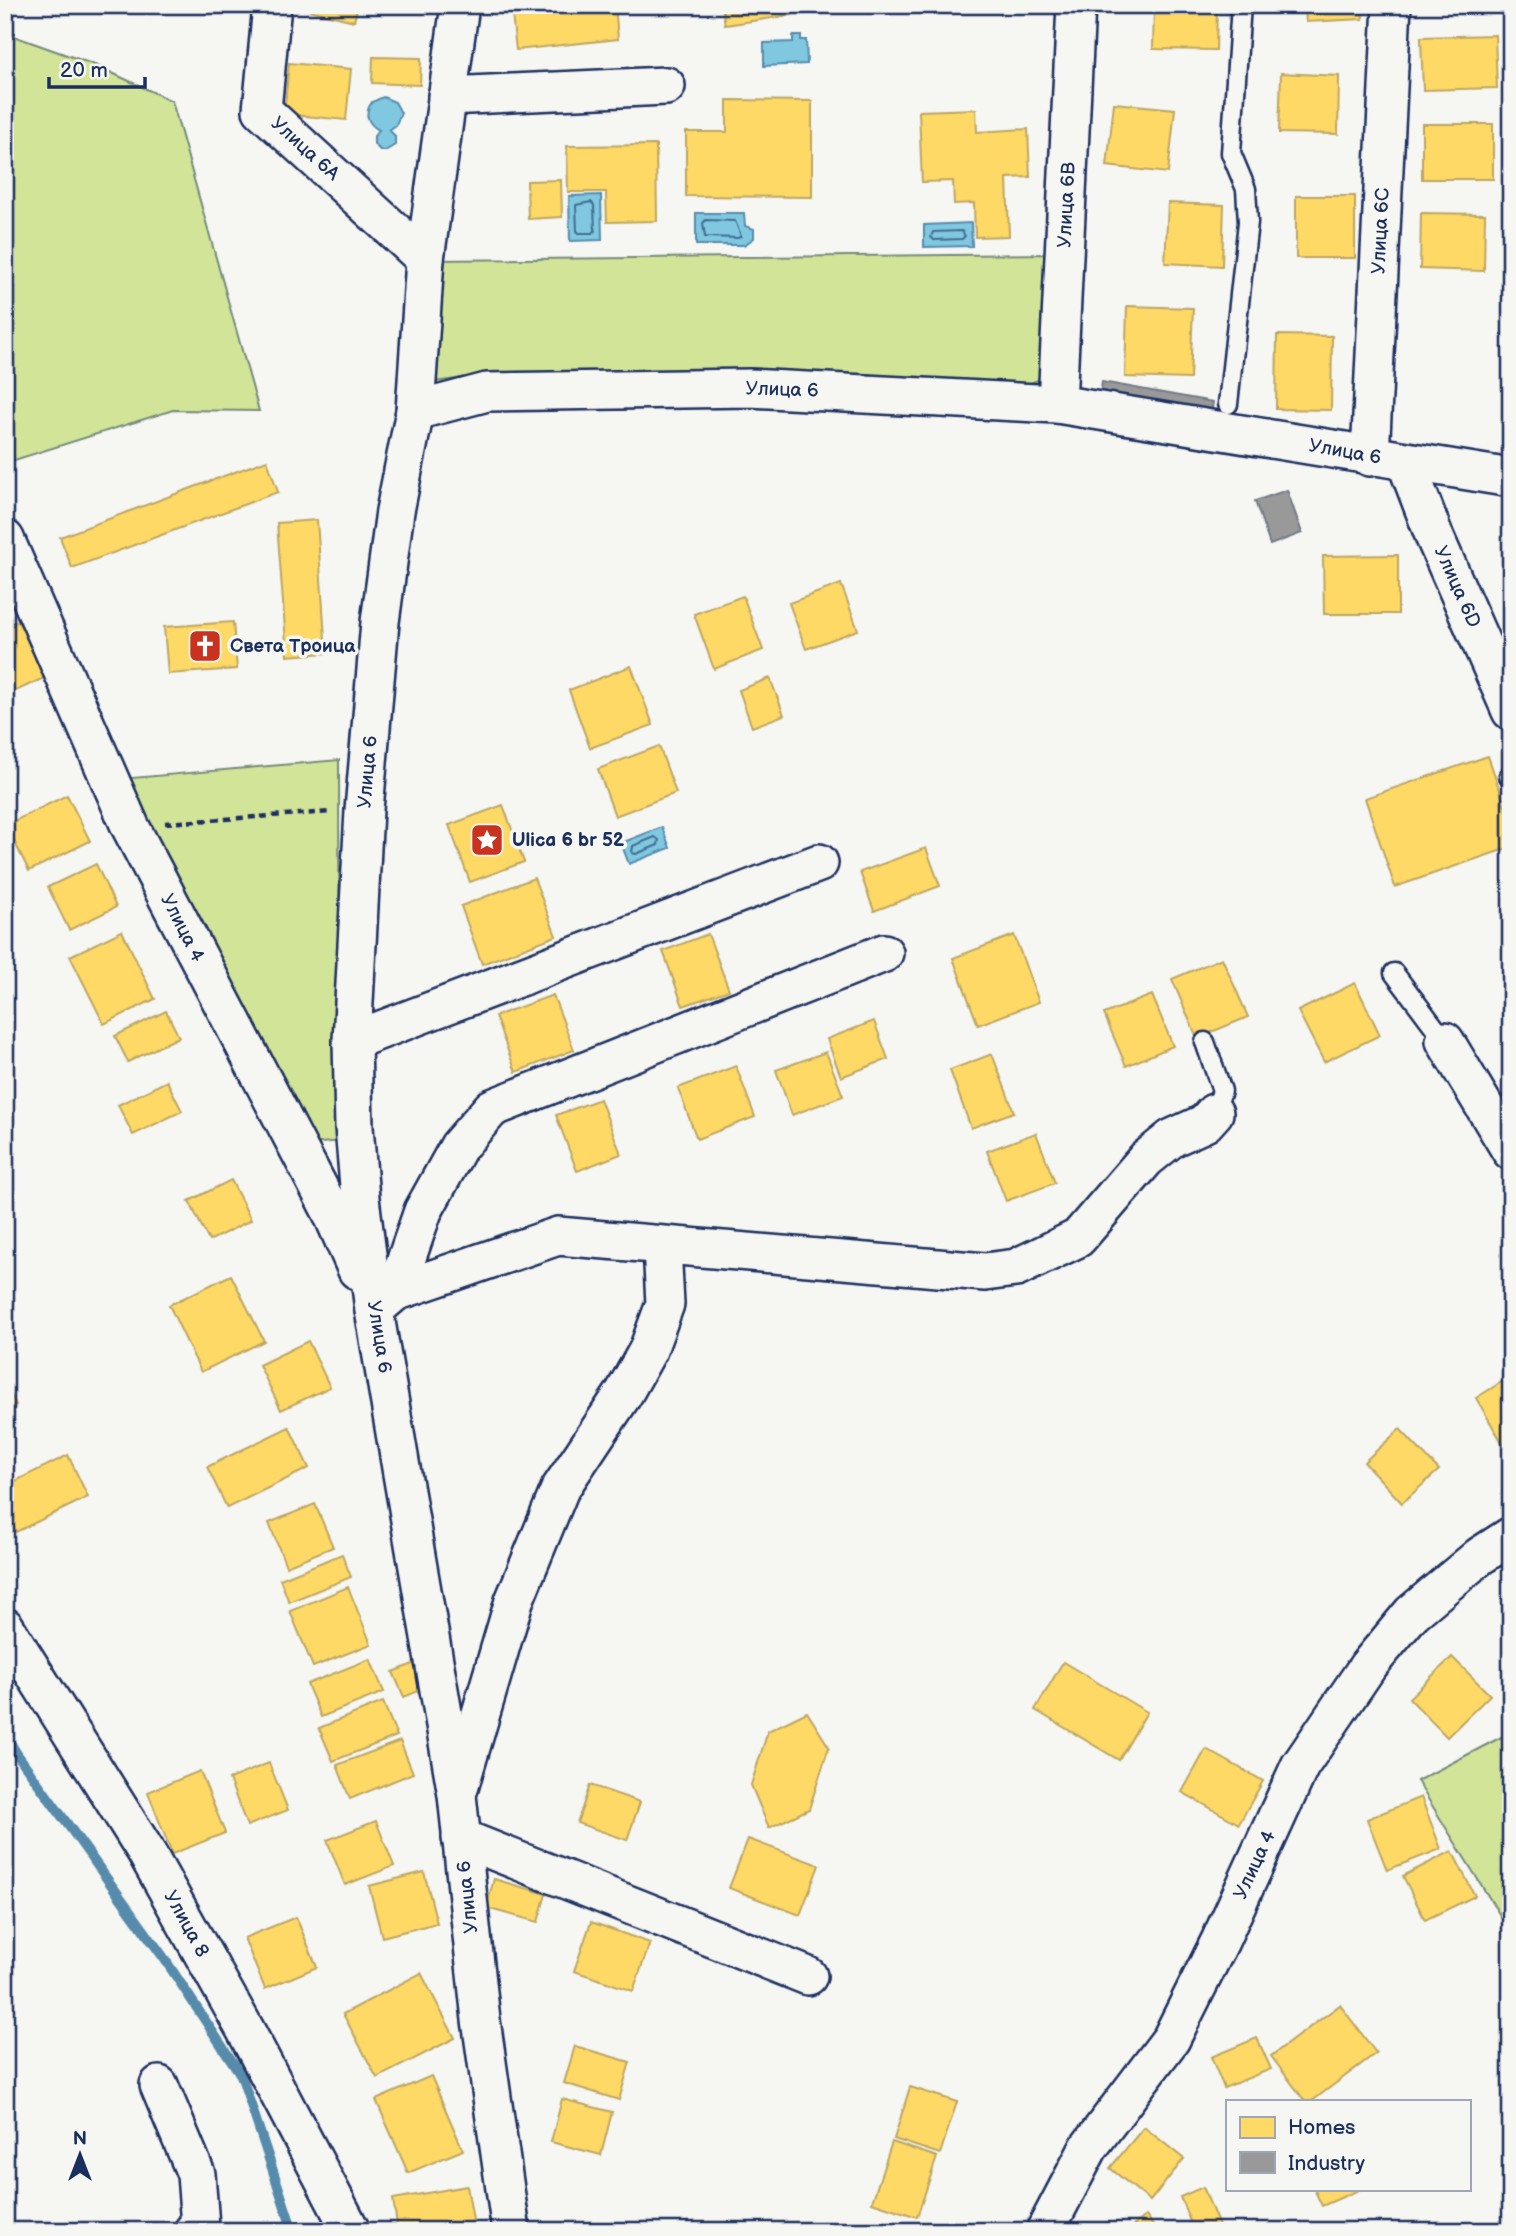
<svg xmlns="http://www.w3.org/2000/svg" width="1516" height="2236" font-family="'Balsamiq Sans',sans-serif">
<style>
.green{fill:#d2e498;stroke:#768a7b;stroke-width:2}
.water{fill:#7fc8e0;stroke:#578bac;stroke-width:2}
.homes{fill:#ffd966;stroke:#bba664;stroke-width:2}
.industry{fill:#999;stroke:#737987;stroke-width:2}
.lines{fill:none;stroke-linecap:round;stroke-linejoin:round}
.shore{stroke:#436c92;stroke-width:2}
.stream{stroke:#578bac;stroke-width:10}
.service-casing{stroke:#1b2f5e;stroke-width:23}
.minor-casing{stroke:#1b2f5e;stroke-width:42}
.path{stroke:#1b2f5e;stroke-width:4.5;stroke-dasharray:7 5;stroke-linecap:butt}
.service{stroke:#f6f6f2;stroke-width:18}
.minor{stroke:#f6f6f2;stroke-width:37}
.labels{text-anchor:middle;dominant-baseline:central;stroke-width:7;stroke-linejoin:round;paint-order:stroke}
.street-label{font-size:19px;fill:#1b2f5e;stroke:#f6f6f2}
.poi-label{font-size:19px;font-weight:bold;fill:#1b2f5e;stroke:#f6f6f2;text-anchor:start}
</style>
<rect width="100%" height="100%" fill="#f6f6f2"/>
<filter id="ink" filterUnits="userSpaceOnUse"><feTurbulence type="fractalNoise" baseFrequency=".0143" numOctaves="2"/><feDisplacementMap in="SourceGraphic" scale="14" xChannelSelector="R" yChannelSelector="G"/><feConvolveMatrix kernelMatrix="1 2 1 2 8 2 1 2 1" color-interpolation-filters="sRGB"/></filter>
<g filter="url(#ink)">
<!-- green -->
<g class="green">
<polygon points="5,33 95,65 172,101 259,411 173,410 5,463"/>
<polygon points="1051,254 1043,374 1038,380 1023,386 491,374 427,383 432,260"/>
<polygon points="339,760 340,1141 303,1145 120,779"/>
<polygon points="1511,1732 1511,1933 1417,1781"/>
</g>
<!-- water -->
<g class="water">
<polygon points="793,36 801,36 801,40 806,40 807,64 764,66 764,43 793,42"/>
<path d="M 383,97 L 395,102 L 401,113 L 396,125 L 389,130 L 395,136 L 395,145 L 385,151 L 380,150 L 374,144 L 374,136 L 379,130 C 368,124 363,114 372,102 Z"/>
<polygon points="601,195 602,240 570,241 569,196"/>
<polygon points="696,213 744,213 745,226 754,229 754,238 744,245 696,245"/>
<polygon points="971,223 972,246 924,247 924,225"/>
<polygon points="662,827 670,848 629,864 621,843"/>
</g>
<!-- homes -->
<g class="homes">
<polygon points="288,5 358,5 354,21"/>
<polygon points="511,5 615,5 618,39 516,50"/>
<polygon points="722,5 791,5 792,15 725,25"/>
<polygon points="1154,5 1217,5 1216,50 1153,49"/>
<polygon points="1305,5 1362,5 1363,19 1306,22"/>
<polygon points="1495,35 1497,88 1423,90 1421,37"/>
<polygon points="373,57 421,58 420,85 372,83"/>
<polygon points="289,63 351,69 346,120 284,114"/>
<polygon points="1281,73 1339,76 1338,134 1279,133"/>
<polygon points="727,100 812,101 812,197 686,196 686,132 727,132"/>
<polygon points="1114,103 1175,109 1168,173 1107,166"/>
<polygon points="976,109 977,132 1028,129 1030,177 1007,178 1009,236 975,237 974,203 954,204 953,181 922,182 919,111"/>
<rect x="1422" y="124" width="71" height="55"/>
<polygon points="656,145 657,221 607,222 606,192 568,192 567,146"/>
<polygon points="561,180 562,217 528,219 527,181"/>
<rect x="1296" y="196" width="59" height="62"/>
<polygon points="1168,203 1224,205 1222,266 1165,263"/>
<polygon points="1421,213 1485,214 1484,271 1420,269"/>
<polygon points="1127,306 1193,308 1190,379 1125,377"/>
<polygon points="1277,335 1332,336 1331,410 1276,409"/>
<polygon points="267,460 278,492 72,568 60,537"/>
<polygon points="317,520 326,653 287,656 277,523"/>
<polygon points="1398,555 1398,614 1324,614 1323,556"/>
<polygon points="841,584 858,630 806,649 789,603"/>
<polygon points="743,596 763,650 714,669 694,614"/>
<polygon points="18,621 46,677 5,696 5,627"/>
<polygon points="233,622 237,669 168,674 164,627"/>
<polygon points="1503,629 1511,629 1511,667 1500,666"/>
<polygon points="631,666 653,725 590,748 569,690"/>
<polygon points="770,678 784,715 752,727 739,690"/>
<polygon points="659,746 676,793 615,816 598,769"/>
<polygon points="1488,756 1511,823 1511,847 1395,887 1365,798"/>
<polygon points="67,795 90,841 29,871 6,825"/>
<polygon points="503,805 524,862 470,882 449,825"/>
<polygon points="926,848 940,886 874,911 860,872"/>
<polygon points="96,864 116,907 69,930 48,887"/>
<polygon points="534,878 556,936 482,964 461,906"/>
<polygon points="122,931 155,999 104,1024 70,956"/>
<polygon points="708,934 729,990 683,1006 663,951"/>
<polygon points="1014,935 1039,1002 978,1025 953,958"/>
<polygon points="1222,958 1248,1017 1197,1038 1172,979"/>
<polygon points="1355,983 1380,1035 1324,1062 1298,1011"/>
<polygon points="553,995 574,1050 516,1072 495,1016"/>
<polygon points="1152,995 1173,1046 1126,1066 1104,1014"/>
<polygon points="166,1011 179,1037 128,1062 115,1036"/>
<polygon points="874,1021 888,1059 841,1077 827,1039"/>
<polygon points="826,1052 843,1096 792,1115 776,1070"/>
<polygon points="992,1054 1014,1112 971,1128 950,1070"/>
<polygon points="736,1066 755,1117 697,1139 678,1088"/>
<polygon points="167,1081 182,1111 133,1135 118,1105"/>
<polygon points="600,1099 621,1154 577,1171 556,1115"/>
<polygon points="1036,1133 1055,1183 1006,1201 987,1151"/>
<polygon points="231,1180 251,1220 209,1241 189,1201"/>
<polygon points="231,1275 264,1341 201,1372 169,1305"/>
<polygon points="308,1341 330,1387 281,1410 259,1365"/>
<polygon points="1511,1376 1511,1446 1506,1449 1476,1398"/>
<polygon points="5,1383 16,1405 5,1410"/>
<polygon points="289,1427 309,1468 227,1508 207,1467"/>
<polygon points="1400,1429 1439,1470 1402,1503 1364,1462"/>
<polygon points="68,1455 88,1497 16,1532 5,1510 5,1486"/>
<polygon points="315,1504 333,1547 286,1566 269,1523"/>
<polygon points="342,1554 351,1577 289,1602 280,1579"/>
<polygon points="348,1587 371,1644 313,1667 290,1611"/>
<polygon points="1452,1657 1490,1695 1447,1737 1409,1698"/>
<polygon points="370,1659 384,1692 321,1717 307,1684"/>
<polygon points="423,1660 433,1685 404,1697 393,1672"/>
<polygon points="1063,1662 1147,1712 1119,1760 1035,1710"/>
<polygon points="383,1702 397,1736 333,1761 319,1728"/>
<polygon points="807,1712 829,1747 809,1809 769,1828 751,1785 768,1731"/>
<polygon points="400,1741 413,1773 350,1799 337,1765"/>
<polygon points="1206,1749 1263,1781 1239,1824 1182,1792"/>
<polygon points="269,1763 288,1810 247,1826 229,1779"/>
<polygon points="200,1771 225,1833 172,1854 148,1792"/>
<polygon points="590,1785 640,1802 627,1840 577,1823"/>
<polygon points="1421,1797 1441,1849 1387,1870 1367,1819"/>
<polygon points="376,1821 394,1866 345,1885 327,1840"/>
<polygon points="748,1839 819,1865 800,1915 729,1888"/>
<polygon points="1452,1851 1475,1896 1425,1920 1403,1876"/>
<polygon points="424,1872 437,1923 382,1937 369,1886"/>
<polygon points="494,1879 546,1894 538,1922 486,1908"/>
<polygon points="296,1917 317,1967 265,1989 244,1938"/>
<polygon points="591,1922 650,1943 633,1991 574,1971"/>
<polygon points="421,1973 455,2038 377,2078 343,2014"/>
<polygon points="1340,2005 1376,2053 1312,2101 1305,2101 1271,2056"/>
<polygon points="1257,2038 1271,2069 1224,2088 1211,2057"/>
<polygon points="575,2046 630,2062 619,2100 564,2083"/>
<polygon points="431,2076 463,2150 408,2173 376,2100"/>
<polygon points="910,2087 957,2102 940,2154 894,2139"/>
<polygon points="562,2099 612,2112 601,2155 551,2142"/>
<polygon points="1144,2127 1184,2159 1150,2201 1110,2168"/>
<polygon points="892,2142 937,2157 917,2217 872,2202"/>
<polygon points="467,2186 475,2231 398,2231 393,2199"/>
<polygon points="1203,2187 1221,2231 1194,2231 1180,2197"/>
<polygon points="1314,2189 1361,2189 1322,2206"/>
<polygon points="1146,2216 1157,2231 1126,2231"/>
</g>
<!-- industry -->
<g class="industry">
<polygon points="1102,382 1213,402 1209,426 1098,406"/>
<polygon points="1287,490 1302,533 1270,545 1255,501"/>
</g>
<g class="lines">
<!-- shore -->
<g class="shore">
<polygon points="591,202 594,205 595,231 592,233 579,233 577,231 576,205"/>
<polygon points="706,220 735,221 741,236 738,238 705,237 703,223"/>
<polygon points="962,231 965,236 962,239 934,240 931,237 933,232"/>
<polygon points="655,837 659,840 658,845 636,854 632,853 633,846"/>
</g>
<!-- stream -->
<polyline class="stream" points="5,1734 17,1754 164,1958 241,2075 293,2231"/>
<defs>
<g id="service">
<polyline points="1228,404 1248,222 1246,189 1231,153 1241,5"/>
<polyline points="1509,776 1511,778"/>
<polyline points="1394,973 1445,1041"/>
<polyline points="1205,1042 1222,1091 1214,1113"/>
</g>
<g id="minor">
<polyline points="272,5 262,110 425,259"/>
<polyline points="460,5 425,259 415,411 395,511 380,622 364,810 352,1041 354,1127 360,1198 374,1310 457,1795 481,2020 511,2231"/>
<polyline points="447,96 666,86"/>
<polyline points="1057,404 1076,5"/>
<polyline points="415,411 487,392 750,388 1057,404 1511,478"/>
<polyline points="1370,457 1392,5"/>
<polyline points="1406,462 1435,538 1511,711"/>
<polyline points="5,539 130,826 331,1211 357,1270"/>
<polyline points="352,1041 819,863"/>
<polyline points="1445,1041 1511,1151"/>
<polyline points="395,1292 423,1211 459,1146 492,1108 884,953"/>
<polyline points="374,1310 395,1292 558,1236 985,1272 1016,1268 1078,1238 1146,1159 1172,1138 1205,1123 1214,1113"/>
<polyline points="5,1627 145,1850 246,2031 351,2231"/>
<polyline points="459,1788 514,1601 560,1489 624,1393 648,1350 665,1304 662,1246"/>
<polyline points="461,1838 808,1976"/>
<polyline points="159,2085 196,2174 200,2226 193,2231"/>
<polyline points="1045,2231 1089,2147 1171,2039 1220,1941 1300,1766 1368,1666 1412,1613 1480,1556 1511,1536"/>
</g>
</defs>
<!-- service casing -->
<use href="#service" class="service-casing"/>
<!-- minor casing -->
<use href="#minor" class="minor-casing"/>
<!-- path -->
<polyline class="path" points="165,823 331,812"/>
<!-- service -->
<use href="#service" class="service"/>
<!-- minor -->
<use href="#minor" class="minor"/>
</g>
</g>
<!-- icons -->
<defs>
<symbol id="church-square" viewBox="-11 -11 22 22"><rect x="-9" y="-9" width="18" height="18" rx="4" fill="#c8321e" stroke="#f6f6f2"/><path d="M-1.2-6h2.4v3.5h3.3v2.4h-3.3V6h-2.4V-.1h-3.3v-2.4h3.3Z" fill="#fff"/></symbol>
<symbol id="sight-square" viewBox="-11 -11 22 22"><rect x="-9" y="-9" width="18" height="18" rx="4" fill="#c8321e" stroke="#f6f6f2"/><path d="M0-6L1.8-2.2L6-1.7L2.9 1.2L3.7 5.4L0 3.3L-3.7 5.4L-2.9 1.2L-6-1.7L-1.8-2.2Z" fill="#fff"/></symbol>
</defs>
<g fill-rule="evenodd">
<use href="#church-square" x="186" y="627" width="38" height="38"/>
<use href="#sight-square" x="468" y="821" width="38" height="38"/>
</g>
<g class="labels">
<!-- street labels -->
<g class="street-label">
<text transform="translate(305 149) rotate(42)">Улица 6A</text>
<text transform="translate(1067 205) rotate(-87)">Улица 6B</text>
<text transform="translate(1381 231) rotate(-87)">Улица 6C</text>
<text transform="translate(782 390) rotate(2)">Улица 6</text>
<text transform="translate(1345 452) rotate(10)">Улица 6</text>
<text transform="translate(1457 587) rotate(66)">Улица 6D</text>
<text transform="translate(368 772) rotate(-85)">Улица 6</text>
<text transform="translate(182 928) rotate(63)">Улица 4</text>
<text transform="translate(379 1337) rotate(81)">Улица 6</text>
<text transform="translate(1255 1865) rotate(-65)">Улица 4</text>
<text transform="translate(468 1897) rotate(-96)">Улица 6</text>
<text transform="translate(186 1924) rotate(61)">Улица 8</text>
</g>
<!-- poi labels -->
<g class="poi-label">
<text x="230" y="646">Света Троица</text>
<text x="512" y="840">Ulica 6 br 52</text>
</g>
</g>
<!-- margin -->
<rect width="1516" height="2236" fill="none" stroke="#f6f6f2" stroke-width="28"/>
<rect x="14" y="14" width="1488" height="2208" fill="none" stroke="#1b2f5e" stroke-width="2.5" filter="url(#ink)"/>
<!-- legend -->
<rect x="1226" y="2100" width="245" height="91" fill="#f6f6f2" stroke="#9ea6b7" stroke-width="2"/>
<rect x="1240" y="2117" width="35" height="21" fill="#ffd966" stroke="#9ea6b7" stroke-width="2"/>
<text x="1288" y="2134" font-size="21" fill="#1b2f5e">Homes</text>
<rect x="1240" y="2152" width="35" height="21" fill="#999999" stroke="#9ea6b7" stroke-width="2"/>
<text x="1288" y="2170" font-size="21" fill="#1b2f5e">Industry</text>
<!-- north arrow -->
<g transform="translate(80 2155)" stroke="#f6f6f2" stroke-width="5" paint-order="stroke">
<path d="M0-5L12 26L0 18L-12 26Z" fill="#1b2f5e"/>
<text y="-10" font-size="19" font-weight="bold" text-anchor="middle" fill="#1b2f5e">N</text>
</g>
<!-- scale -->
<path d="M49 77v10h96v-10" fill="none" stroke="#1b2f5e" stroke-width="3.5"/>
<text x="60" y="77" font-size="21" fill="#1b2f5e" stroke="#f6f6f2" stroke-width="5" paint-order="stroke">20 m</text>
</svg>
